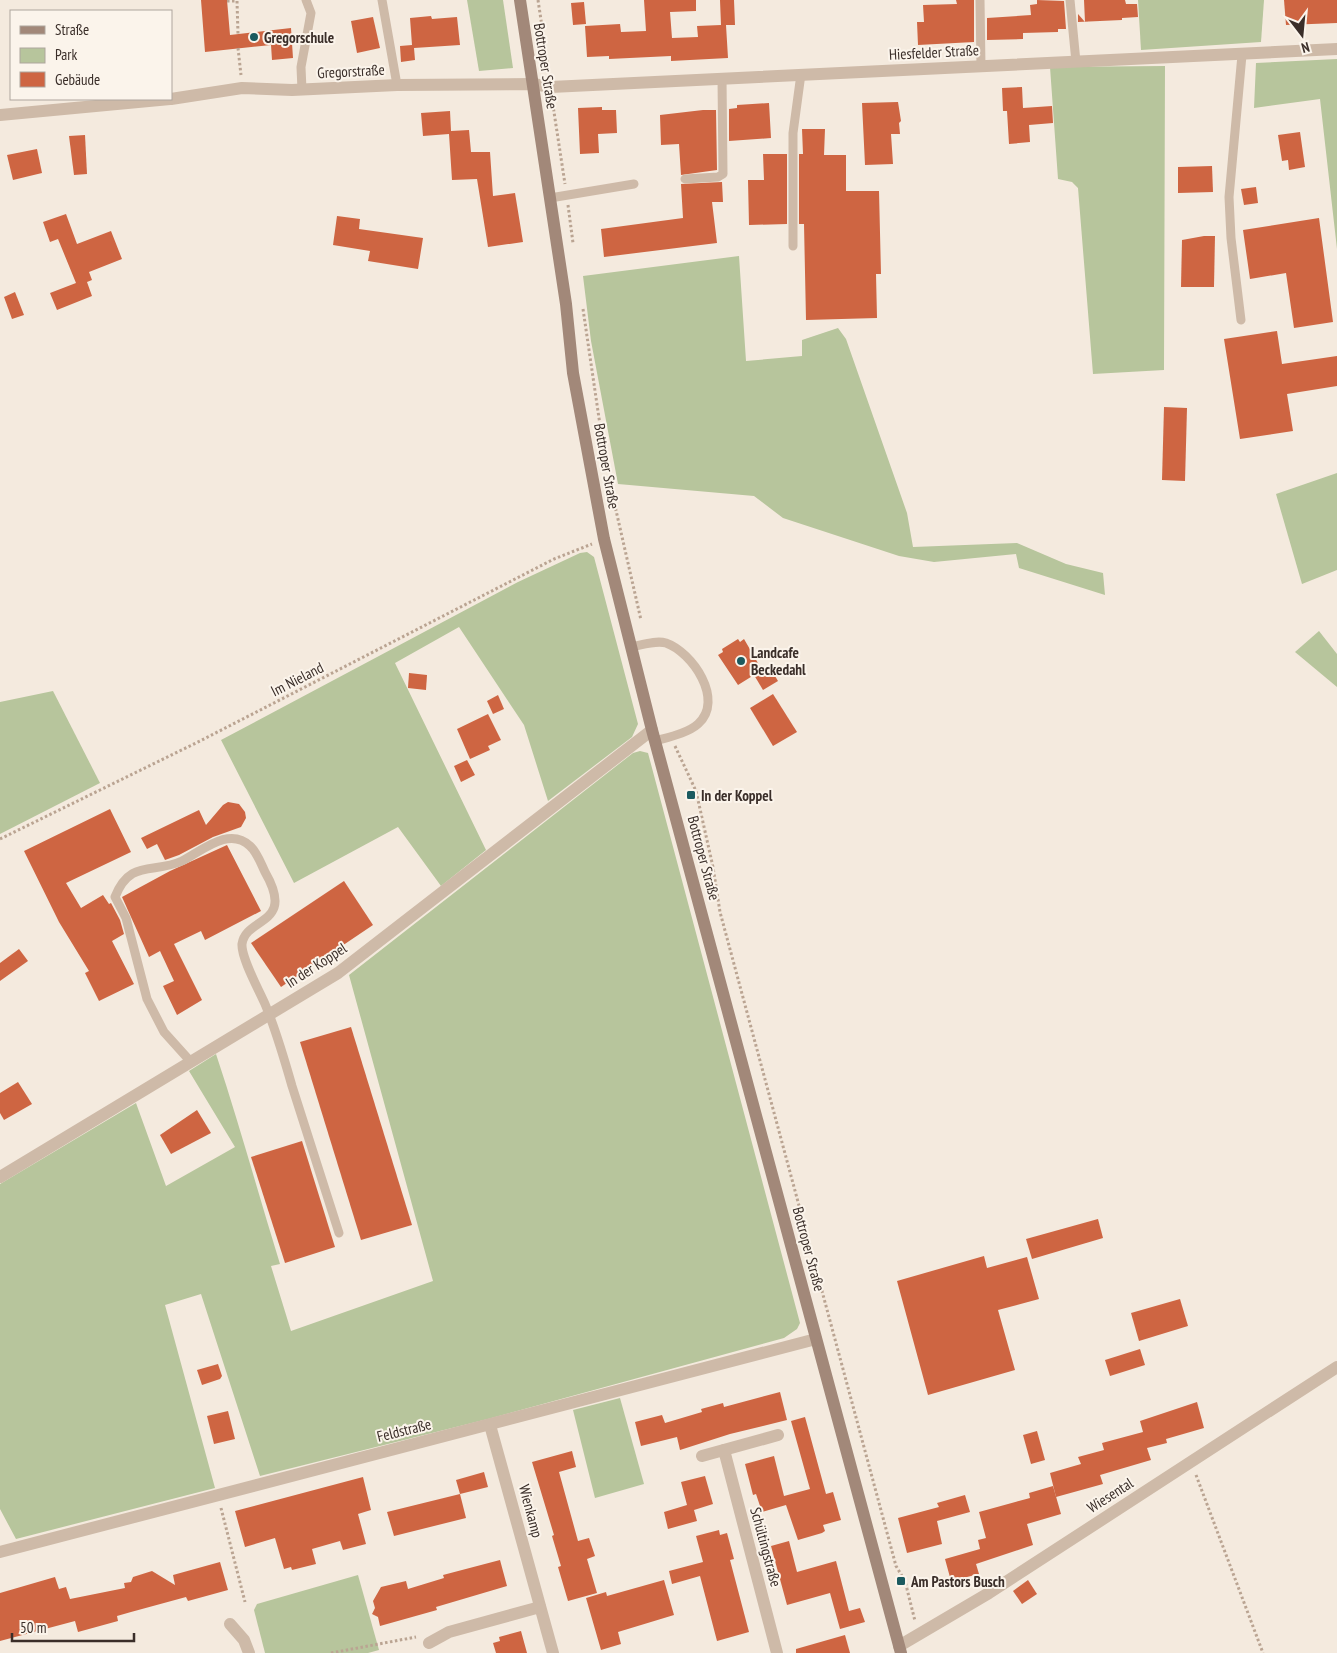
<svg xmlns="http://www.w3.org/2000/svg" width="1337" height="1653" font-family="'PT Sans Narrow',sans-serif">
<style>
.green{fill:#b7c59c}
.building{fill:#ce6542}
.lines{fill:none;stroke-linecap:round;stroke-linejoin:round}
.path{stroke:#baa492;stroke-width:3;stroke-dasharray:2.5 2.5;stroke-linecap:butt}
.lane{stroke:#cebaa8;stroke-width:9}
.street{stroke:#cebaa8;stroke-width:12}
.secondary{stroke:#a28879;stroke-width:12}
.poi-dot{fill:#1b5a5f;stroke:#fbf4eb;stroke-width:2}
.labels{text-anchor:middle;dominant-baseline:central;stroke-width:4;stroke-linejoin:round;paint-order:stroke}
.poi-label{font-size:15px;font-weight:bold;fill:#3a2e29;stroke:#fbf4eb;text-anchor:start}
.street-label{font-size:15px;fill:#3a2e29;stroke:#fbf4eb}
</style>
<rect width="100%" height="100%" fill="#f4eade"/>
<!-- green -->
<g class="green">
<polygon points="467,0 503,0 513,68 479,71"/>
<polygon points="1138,0 1264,0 1261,42 1141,50"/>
<polygon points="1337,59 1337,249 1320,99 1254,108 1256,63"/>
<polygon points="1165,66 1164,370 1093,374 1078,188 1072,182 1058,179 1050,67"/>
<polygon points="739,256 746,361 802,356 802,340 838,328 846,339 907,513 913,547 1017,543 1066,564 1103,573 1105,595 1019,568 1016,554 934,562 899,556 783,518 754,496 618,484 591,341 583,276"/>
<polygon points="1337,473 1337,570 1302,584 1276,494"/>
<polygon points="587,552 594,557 638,724 632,737 548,801 524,725 459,627 395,663 486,850 441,886 398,827 294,883 221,740 518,582 580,553"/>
<polygon points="1319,631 1337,654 1337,687 1295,652"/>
<polygon points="53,691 100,783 0,834 0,702"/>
<path d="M 640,751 L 648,753 L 800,1323 L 797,1329 L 784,1338 L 488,1419 L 260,1476 L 201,1294 L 165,1305 L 215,1488 L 16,1539 L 0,1509 L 0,1184 L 136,1103 L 166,1186 L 235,1147 L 189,1071 L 216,1054 C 239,1123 258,1193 280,1264 L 271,1266 L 291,1331 L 433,1281 L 349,975 L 633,753 Z"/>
<polygon points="620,1398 644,1484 595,1498 573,1410"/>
<polygon points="358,1575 379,1650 368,1653 265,1653 254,1610 257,1604"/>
</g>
<!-- building -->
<g class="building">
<polygon points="201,0 227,0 230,35 291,28 293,58 272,60 271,45 205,52"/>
<polygon points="644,0 696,0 696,11 670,12 672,38 698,37 697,26 721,25 720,0 734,0 735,25 723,25 726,25 728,58 671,61 671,56 609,59 609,56 587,57 585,26 620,24 621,32 646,31"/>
<polygon points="956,0 974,0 974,42 918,45 917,22 924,22 923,5 957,4"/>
<polygon points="1037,0 1064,1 1066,29 1058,29 1058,32 1023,33 1023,39 987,40 987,18 1031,15 1030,5 1037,4"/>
<polygon points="1084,0 1125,0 1126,4 1137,4 1138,17 1122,18 1122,20 1078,22 1078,14 1085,22"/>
<polygon points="1284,0 1337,0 1337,23 1286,25"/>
<polygon points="584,2 586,24 573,25 571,3"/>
<polygon points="431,16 432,19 457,17 460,45 414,48 415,60 401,62 400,46 412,45 410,18"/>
<polygon points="373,17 380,48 357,53 351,21"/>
<polygon points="1022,87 1023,108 1052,106 1053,123 1029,125 1030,142 1009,144 1007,111 1003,111 1002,88"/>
<polygon points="898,102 901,121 899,123 900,134 891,134 893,164 865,165 862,103"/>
<polygon points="769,103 771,138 729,141 729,109 737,108 737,105"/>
<polygon points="602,107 602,110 616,110 617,133 598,134 599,153 580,154 578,108"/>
<polygon points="703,110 716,110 717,170 681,175 679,144 661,145 660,115"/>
<polygon points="450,111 451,131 469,130 471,152 490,152 493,196 515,193 523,242 488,247 477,179 452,180 449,134 423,136 421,113"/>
<polygon points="802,129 825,129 824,155 846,155 846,191 879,191 881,274 876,274 877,318 806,320 804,224 799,224 799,154 803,154"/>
<polygon points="1300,132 1305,167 1289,170 1288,160 1282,161 1278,135"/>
<polygon points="85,135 87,174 74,175 69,136"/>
<polygon points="37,149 42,173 13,180 7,155"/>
<polygon points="763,154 787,154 787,224 749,225 748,180 764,180"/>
<polygon points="1212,166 1213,192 1178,193 1178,167"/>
<polygon points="722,182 723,202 712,202 717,243 604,257 601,229 683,218 681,184"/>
<polygon points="1256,187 1258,203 1244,205 1241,189"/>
<polygon points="66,214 77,244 111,231 122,259 89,272 92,280 87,282 92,296 57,310 50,293 76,283 58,239 50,242 43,222"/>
<polygon points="337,216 360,219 359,229 423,238 418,269 368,261 370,251 333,245"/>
<polygon points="1319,218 1333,322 1294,328 1286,273 1250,279 1243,230"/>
<polygon points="1204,236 1215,236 1214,287 1181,287 1182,240"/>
<polygon points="15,292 24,315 12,319 4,297"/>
<polygon points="1277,331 1282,364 1337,356 1337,386 1287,394 1293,431 1240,439 1224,339"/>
<polygon points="1164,407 1187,408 1185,481 1162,480"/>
<polygon points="738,639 740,642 744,639 762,670 738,685 718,655 723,652 722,649"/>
<polygon points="769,666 778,681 763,690 754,675"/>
<polygon points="409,673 427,675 426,690 408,688"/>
<polygon points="773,694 797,732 773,746 750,708"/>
<polygon points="498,695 504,709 493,714 487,701"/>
<polygon points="488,714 501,740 488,746 490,750 470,759 457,729"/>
<polygon points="467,760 475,775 461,782 454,766"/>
<polygon points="228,802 239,804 245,812 246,818 241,827 213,837 179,855 165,860 157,844 147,849 141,838 199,810 206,825 223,805"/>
<polygon points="110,809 131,852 66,883 81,908 103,895 109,904 111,903 120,920 124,934 112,941 134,984 99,1001 85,973 89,971 59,922 24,851"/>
<polygon points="227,845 261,911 205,940 201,931 174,944 202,1000 177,1015 163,986 174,981 160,951 149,957 122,897 170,871"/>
<polygon points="344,881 373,925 281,987 251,943"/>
<polygon points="19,949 28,961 0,981 0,963"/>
<polygon points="351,1027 412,1225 361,1240 300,1042"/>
<polygon points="18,1082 32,1104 4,1120 0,1113 0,1093"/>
<polygon points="197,1110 211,1133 171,1154 160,1135"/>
<polygon points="302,1141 335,1247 285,1263 251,1157"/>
<polygon points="1098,1219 1103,1238 1032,1259 1026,1239"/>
<polygon points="984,1256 987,1268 1027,1257 1039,1299 998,1310 1015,1370 928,1395 897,1281"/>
<polygon points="1180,1299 1188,1326 1139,1341 1131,1313"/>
<polygon points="1140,1349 1145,1365 1110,1376 1105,1360"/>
<polygon points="218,1364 222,1376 220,1379 202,1385 197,1370"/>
<polygon points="780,1392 787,1420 730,1434 680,1450 677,1437 641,1446 635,1422 662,1415 665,1423 702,1412 701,1409 723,1403 724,1407"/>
<polygon points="1197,1402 1204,1428 1166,1439 1167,1443 1147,1448 1151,1460 1100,1475 1103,1484 1056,1497 1050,1473 1081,1464 1078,1457 1104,1450 1102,1443 1143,1432 1140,1421"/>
<polygon points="228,1411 235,1439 214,1444 207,1416"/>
<polygon points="805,1417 826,1494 833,1492 841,1520 823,1525 825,1531 822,1533 798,1540 786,1505 762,1512 756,1494 753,1495 745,1464 774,1456 784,1496 810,1489 791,1421"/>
<polygon points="1037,1431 1045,1460 1031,1464 1023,1435"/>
<polygon points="572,1451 576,1467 559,1472 578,1541 589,1538 595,1556 587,1559 597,1593 568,1601 558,1567 561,1566 552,1536 554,1535 532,1462"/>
<polygon points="484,1472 488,1487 460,1494 466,1518 394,1536 387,1512 460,1494 456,1480"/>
<polygon points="705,1476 713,1504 694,1510 697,1521 668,1529 664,1512 687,1505 681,1482"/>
<polygon points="363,1477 371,1510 358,1514 366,1544 343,1550 340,1541 312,1549 316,1564 292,1570 291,1567 284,1569 275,1538 245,1547 235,1511"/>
<polygon points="1053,1486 1061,1514 1027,1524 1033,1545 976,1564 979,1574 951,1581 945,1559 980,1549 978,1540 986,1538 979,1512 1030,1498 1029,1493"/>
<polygon points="965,1495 970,1512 937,1521 942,1544 907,1553 898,1518 939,1507 937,1503"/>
<polygon points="719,1530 720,1535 727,1533 734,1559 730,1560 749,1632 717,1641 700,1576 672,1584 669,1571 703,1562 696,1536"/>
<polygon points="789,1541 797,1572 836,1561 849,1611 860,1608 865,1622 840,1629 830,1593 787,1605 771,1546"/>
<polygon points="500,1560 507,1586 436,1607 437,1610 380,1626 378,1617 372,1614 375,1608 373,1601 381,1587 406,1581 408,1589 444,1578 443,1575"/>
<polygon points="220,1562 228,1590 188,1601 186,1597 131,1612 117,1616 118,1621 78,1632 75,1621 0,1641 0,1593 55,1577 59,1589 66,1587 70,1599 125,1588 124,1583 131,1582 133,1577 152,1571 175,1585 173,1575"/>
<polygon points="664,1580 674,1615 618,1632 621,1644 601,1650 586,1598 606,1592 607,1596"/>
<polygon points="1028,1580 1037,1594 1022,1604 1013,1591"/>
<polygon points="521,1631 527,1653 496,1653 493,1643 500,1641 499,1637"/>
<polygon points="845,1635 850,1653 796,1653 796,1649"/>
</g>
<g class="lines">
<!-- path -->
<g class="path">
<polyline points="538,0 549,73"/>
<polyline points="227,1 237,1 238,34"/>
<polyline points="238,48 241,75"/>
<polyline points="552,99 565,184"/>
<polyline points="568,205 573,243"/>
<polyline points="583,309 605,459"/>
<polyline points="610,484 641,620"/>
<polyline points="675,746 696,791 713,867 720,912 896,1566 905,1581 915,1621"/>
<polyline points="0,839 200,741 554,559 592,544"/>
<polyline points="1196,1475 1263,1653"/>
<polyline points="221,1508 245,1602"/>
<polyline points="331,1653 416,1637"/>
</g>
<!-- lane -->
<g class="lane">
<polyline points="382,0 397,85"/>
<polyline points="980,0 981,66"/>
<polyline points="1070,0 1076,62"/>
<polyline points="302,90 301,67 311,13 306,0"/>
<polyline points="685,179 718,177 723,174 722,78"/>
<polyline points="550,198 634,184"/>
<polyline points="793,246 793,133 801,74"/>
<polyline points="1241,320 1231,238 1229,197 1242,55"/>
<path d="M 631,647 C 642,645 656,640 666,643 C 692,652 725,700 698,724 C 688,733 669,737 655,741"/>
<path d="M 191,1062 L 164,1032 L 147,999 L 126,918 L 115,897 C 130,859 153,874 182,861 C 202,851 229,826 250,846 C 257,852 261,864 265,872 C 296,926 246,916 242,944 C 241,958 259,990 265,1004 C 276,1030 284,1058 292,1086 C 308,1135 323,1184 339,1233"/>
</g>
<!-- street -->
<g class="street">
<polyline points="171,99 242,88 292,90 397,85 533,84 551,87 1337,49"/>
<polyline points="0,115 170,99"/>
<polyline points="0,1177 338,973 652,730"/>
<polyline points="490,1425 553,1653"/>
<polyline points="724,1450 777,1653"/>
<polyline points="702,1456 778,1435"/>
<polyline points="0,1552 816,1339"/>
<polyline points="230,1624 244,1640 249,1653"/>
<polyline points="429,1643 449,1632 540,1607"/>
<polyline points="899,1646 989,1593 1337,1367"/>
</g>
<!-- secondary -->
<polyline class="secondary" points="520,0 566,304 573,373 604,539 652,730 901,1653"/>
</g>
<!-- markers -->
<g class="poi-dot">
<circle cx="254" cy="37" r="5"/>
<circle cx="741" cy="661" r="5"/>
<rect x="686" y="790" width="10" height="10" rx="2.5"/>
<rect x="896" y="1576" width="10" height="10" rx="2.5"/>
</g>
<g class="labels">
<!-- poi labels -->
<g class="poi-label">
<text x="264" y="37">Gregorschule</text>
<text x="751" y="652">Landcafe<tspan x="751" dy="17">Beckedahl</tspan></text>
<text x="701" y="795">In der Koppel</text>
<text x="911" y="1581">Am Pastors Busch</text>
</g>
<!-- street labels -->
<g class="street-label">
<text transform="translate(934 52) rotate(-3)">Hiesfelder Straße</text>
<text transform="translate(546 66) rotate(81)">Bottroper Straße</text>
<text transform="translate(351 71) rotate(-3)">Gregorstraße</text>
<text transform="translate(607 466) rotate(80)">Bottroper Straße</text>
<text transform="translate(297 679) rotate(-27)">Im Nieland</text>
<text transform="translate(704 858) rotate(75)">Bottroper Straße</text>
<text transform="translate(316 965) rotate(-33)">In der Koppel</text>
<text transform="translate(809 1249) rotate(75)">Bottroper Straße</text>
<text transform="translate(404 1430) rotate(-14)">Feldstraße</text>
<text transform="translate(1110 1495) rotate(-33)">Wiesental</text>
<text transform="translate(531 1511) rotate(75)">Wienkamp</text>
<text transform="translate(766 1547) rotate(75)">Schültingstraße</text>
</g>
</g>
<!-- legend -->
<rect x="10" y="10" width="162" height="90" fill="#fbf4eb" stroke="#aea59d"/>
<rect x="20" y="26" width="25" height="8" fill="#a28879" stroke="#aea59d"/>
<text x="55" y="35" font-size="15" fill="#3a2e29">Straße</text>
<rect x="20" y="48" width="25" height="15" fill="#b7c59c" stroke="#aea59d"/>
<text x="55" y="60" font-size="15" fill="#3a2e29">Park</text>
<rect x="20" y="72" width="25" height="15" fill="#ce6542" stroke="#aea59d"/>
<text x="55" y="85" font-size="15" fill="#3a2e29">Gebäude</text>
<!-- north arrow -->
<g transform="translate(1302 35) rotate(164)" stroke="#fbf4eb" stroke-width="4" paint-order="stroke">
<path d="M0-4L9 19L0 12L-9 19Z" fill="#3a2e29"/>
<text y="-8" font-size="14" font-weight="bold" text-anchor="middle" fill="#3a2e29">N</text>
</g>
<!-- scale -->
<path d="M12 1633v8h122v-8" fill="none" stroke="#3a2e29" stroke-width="2.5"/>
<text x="20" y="1633" font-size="15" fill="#3a2e29" stroke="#fbf4eb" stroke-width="4" paint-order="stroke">50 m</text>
</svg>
